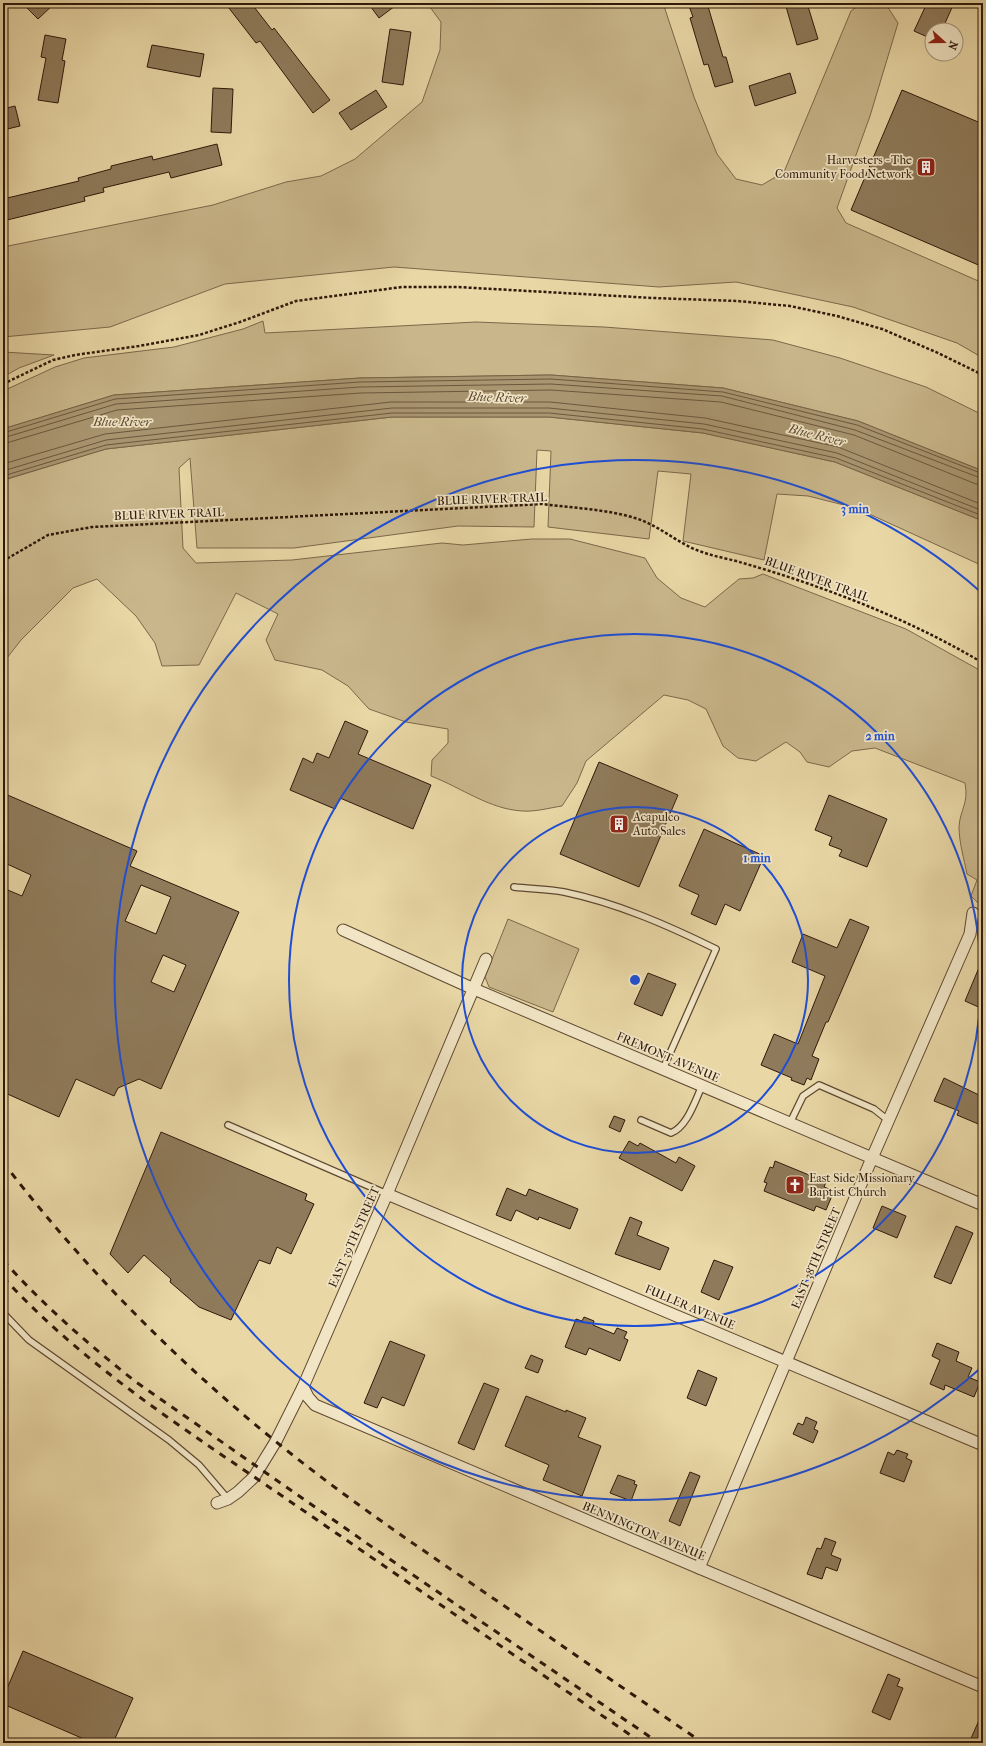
<svg xmlns="http://www.w3.org/2000/svg" width="986" height="1746" font-family="'IM FELL French Canon',serif">
<style>
.green{fill:#c9b78b;stroke:#7c684a}
.water{fill:#a99671;stroke:#786447}
.lines{fill:none;stroke-linecap:round;stroke-linejoin:round}
.shore{stroke:#6c573d;stroke-width:1}
.building{fill:#8f7b5b;stroke:#2e1809;fill-rule:evenodd}
.service-casing{stroke:#5d4830;stroke-width:8}
.minor-casing{stroke:#5d4830;stroke-width:13}
.path{stroke:#2e1809;stroke-width:2.5;stroke-dasharray:3 2;stroke-linecap:butt}
.service{stroke:#f1e5c5;stroke-width:5.5}
.minor{stroke:#f1e5c5;stroke-width:11}
.rail{stroke:#2e1809;stroke-width:3;stroke-dasharray:7 7;stroke-linecap:butt}
.ring{fill:none;stroke:#1d4ed8;stroke-width:2}
.labels{text-anchor:middle;dominant-baseline:central;stroke-width:3.5;stroke-linejoin:round;paint-order:stroke}
.poi-label{font-size:12px;fill:#2e1809;stroke:#f1e5c5;text-anchor:start}
.street-label{font-size:12px;fill:#2e1809;stroke:#f1e5c5}
.water-label{font-size:13px;font-style:italic;fill:#5f4a33;stroke:#f1e5c5}
.centre{fill:#1d4ed8;stroke:#f1e5c5;stroke-width:2}
.ring-label{font-size:12px;text-anchor:middle;font-weight:bold;fill:#1d4ed8;stroke:#f1e5c5;stroke-width:3.5;stroke-linejoin:round;paint-order:stroke}
</style>
<rect width="100%" height="100%" fill="#e9d7a6"/>
<filter id="stains"><feTurbulence type="fractalNoise" baseFrequency=".005" numOctaves="4"/><feColorMatrix values="0 0 0 0 .2 0 0 0 0 .09 0 0 0 0 .02 0 0 0 .5 -.17"/></filter>
<radialGradient id="worn" r=".72"><stop offset=".6" stop-color="#630" stop-opacity="0"/><stop offset="1" stop-color="#630" stop-opacity=".3"/></radialGradient>
<!-- green -->
<g class="green">
<polygon points="427,3 663,3 694,97 717,154 736,179 762,185 784,172 851,11 862,3 885,3 898,23 870,116 837,208 846,223 983,283 983,358 957,343 853,307 736,282 659,287 394,267 225,284 110,327 3,337 3,247 213,205 286,182 321,176 355,159 422,102 440,50 441,22"/>
<polygon points="263,321 265,333 476,322 604,327 773,340 840,358 926,387 983,415 983,471 858,421 723,388 551,375 360,378 114,395 6,428 3,430 3,391 55,367 84,358 174,347 243,329"/>
<polygon points="3,351 3,352 54,355 19,368 3,377"/>
<path d="M 392,417 L 549,417 L 703,433 L 835,462 L 983,521 L 983,566 L 856,508 L 808,496 L 777,494 L 764,560 L 683,541 L 691,474 L 658,471 L 649,539 L 548,527 L 551,451 L 537,450 L 534,527 L 458,526 L 294,548 L 197,548 L 190,458 L 179,468 L 183,548 L 196,563 L 292,560 L 442,543 L 463,545 L 532,539 L 570,539 L 645,558 L 657,578 L 681,598 L 705,607 L 739,579 L 753,578 L 763,574 L 906,629 L 983,672 L 983,908 L 971,896 L 977,880 L 967,874 C 964,859 959,842 959,827 C 960,809 969,804 965,783 L 875,748 L 852,751 L 829,767 L 807,762 L 800,752 L 786,742 L 756,761 L 738,758 L 723,746 L 706,709 L 688,700 L 664,695 L 586,761 L 577,783 L 562,806 C 549,808 535,812 522,811 C 489,809 462,788 431,776 L 432,760 L 448,743 L 448,729 L 406,722 L 369,709 L 348,686 L 322,670 L 275,660 L 266,640 L 278,614 L 236,593 L 199,665 L 162,666 L 155,643 L 136,616 L 97,579 L 73,588 L 21,640 L 3,663 L 4,480 L 106,449 Z"/>
<polygon points="508,919 579,949 553,1012 489,987 485,977"/>
</g>
<!-- water -->
<polygon class="water" points="551,375 723,388 858,421 983,471 983,521 835,462 703,433 549,417 392,417 106,449 3,480 3,430 6,428 114,395 360,378"/>
<g class="lines">
<!-- shore -->
<g class="shore">
<polyline points="3,433 115,399 360,382 551,379 723,392 857,425 983,474"/>
<polyline points="3,438 116,404 360,387 551,384 722,396 855,430 983,479"/>
<polyline points="3,444 117,410 361,393 551,390 721,402 854,435 976,484 983,485"/>
<polyline points="3,464 105,434 391,402 550,402 705,418 838,447 983,505"/>
<polyline points="3,471 106,440 392,408 549,408 704,424 837,453 983,511"/>
<polyline points="3,476 106,445 392,413 549,413 703,429 836,458 983,516"/>
</g>
</g>
<!-- building -->
<g class="building">
<polygon points="22,3 55,3 38,19"/>
<polygon points="225,3 251,3 272,30 274,28 330,100 313,113 260,41 256,43"/>
<polygon points="368,3 399,3 379,18"/>
<polygon points="688,3 707,3 723,57 726,57 733,82 715,87 708,64 704,65 690,18 693,17"/>
<polygon points="785,3 807,3 818,39 797,45"/>
<polygon points="927,3 954,3 942,30 932,30 932,39 914,31"/>
<polygon points="390,29 411,32 403,85 382,82"/>
<polygon points="45,35 66,39 62,60 65,61 58,103 38,100 46,58 41,57"/>
<polygon points="152,45 204,54 200,77 147,67"/>
<polygon points="790,73 796,93 755,106 749,86"/>
<polygon points="213,88 233,89 231,133 211,132"/>
<polygon points="376,90 387,107 351,130 339,113"/>
<polygon points="902,90 983,124 983,267 851,210"/>
<polygon points="15,106 20,126 3,130 3,109"/>
<polygon points="217,144 222,165 171,178 169,172 103,188 104,192 84,197 85,201 3,221 3,199 79,181 78,178 111,169 111,166 152,156 153,160"/>
<polygon points="345,721 368,731 358,754 431,785 413,829 340,798 335,809 290,790 303,758 313,763 317,753 329,758"/>
<polygon points="599,762 678,795 639,887 560,854"/>
<path d="M 3,793 L 137,851 L 130,866 L 239,912 L 161,1089 L 139,1079 L 118,1088 L 114,1096 L 76,1079 L 59,1117 L 3,1092 L 3,888 L 22,896 L 31,875 L 5,863 L 7,857 L 3,855 ZM 141,885 L 171,897 L 156,934 L 125,921 ZM 163,955 L 186,965 L 174,992 L 151,982 Z"/>
<polygon points="829,795 887,819 867,867 839,856 842,850 829,845 832,837 815,830"/>
<polygon points="704,829 764,856 740,911 725,904 716,925 691,914 699,895 679,886"/>
<polygon points="850,919 869,927 828,1022 826,1022 812,1056 819,1059 811,1080 807,1078 804,1085 791,1080 792,1078 761,1065 774,1034 798,1044 825,976 792,962 803,934 837,948"/>
<polygon points="983,958 983,1009 965,1001"/>
<polygon points="648,973 676,984 662,1016 634,1004"/>
<polygon points="944,1078 983,1097 983,1126 957,1115 959,1111 934,1101"/>
<polygon points="614,1116 625,1120 620,1132 609,1127"/>
<polygon points="161,1132 307,1194 305,1200 314,1204 291,1254 277,1247 270,1264 259,1260 231,1320 199,1307 170,1282 171,1279 144,1255 128,1273 110,1254"/>
<polygon points="629,1141 638,1146 640,1143 676,1163 679,1157 695,1166 682,1191 619,1158"/>
<polygon points="775,1161 826,1182 824,1187 834,1191 826,1210 816,1206 814,1211 764,1191 767,1183 764,1182 770,1167 773,1168"/>
<polygon points="507,1188 526,1196 529,1189 578,1209 570,1229 539,1217 538,1220 516,1210 511,1221 496,1215"/>
<polygon points="882,1206 906,1216 897,1238 873,1228"/>
<polygon points="630,1217 642,1222 637,1235 669,1248 660,1270 615,1254"/>
<polygon points="956,1226 973,1233 951,1284 934,1277"/>
<polygon points="714,1260 733,1267 719,1300 701,1292"/>
<polygon points="584,1317 594,1321 593,1325 614,1334 617,1328 627,1332 624,1338 628,1340 620,1361 589,1348 586,1355 565,1347 576,1319 582,1321"/>
<polygon points="390,1341 425,1355 404,1406 382,1397 377,1408 364,1403"/>
<polygon points="937,1343 959,1352 956,1361 972,1368 968,1377 980,1382 974,1397 945,1385 944,1390 930,1384 940,1360 932,1356"/>
<polygon points="531,1355 543,1360 538,1373 525,1368"/>
<polygon points="698,1370 717,1378 706,1406 687,1398"/>
<polygon points="484,1383 499,1389 474,1450 458,1443"/>
<polygon points="526,1396 566,1412 566,1410 586,1418 578,1437 601,1446 582,1496 543,1480 549,1465 505,1446"/>
<polygon points="806,1417 817,1422 814,1429 818,1431 813,1443 793,1434 798,1423 803,1425"/>
<polygon points="897,1450 908,1454 906,1458 912,1461 904,1482 880,1473 888,1452 894,1455"/>
<polygon points="690,1472 700,1476 680,1526 669,1521"/>
<polygon points="618,1475 635,1481 634,1484 637,1485 631,1501 610,1493"/>
<polygon points="825,1538 836,1542 831,1555 841,1559 837,1571 826,1567 822,1579 807,1574 817,1548 821,1549"/>
<polygon points="23,1651 133,1698 113,1743 93,1743 3,1704 3,1698"/>
<polygon points="888,1674 900,1679 897,1686 903,1688 890,1720 872,1712"/>
<polygon points="983,1711 983,1743 969,1743"/>
</g>
<g class="lines">
<defs>
<g id="service">
<path d="M 514,887 C 531,889 548,889 564,892 C 617,903 667,925 716,949 L 663,1069"/>
<path d="M 641,1120 L 671,1133 C 687,1127 695,1101 702,1086"/>
<polyline points="790,1123 803,1096 819,1085 874,1109 889,1121"/>
<polyline points="228,1125 387,1194"/>
<polyline points="3,1313 29,1340 169,1440 199,1465 228,1499"/>
</g>
<g id="minor">
<polyline points="343,930 474,989 983,1205"/>
<polyline points="387,1194 983,1445"/>
<polyline points="303,1387 308,1397 315,1405 699,1568 983,1687"/>
<polyline points="217,1503 228,1499 238,1492 254,1477 276,1441 303,1387 387,1194 486,959"/>
<polyline points="699,1568 872,1158 970,934 973,913"/>
</g>
</defs>
<!-- service casing -->
<use href="#service" class="service-casing"/>
<!-- minor casing -->
<use href="#minor" class="minor-casing"/>
<!-- path -->
<g class="path">
<polyline points="3,384 53,360 75,355 139,346 199,335 240,322 296,301 402,287 457,287 653,298 737,301 790,306 837,316 882,329 936,352 983,375"/>
<path d="M 3,561 L 48,535 L 92,527 L 542,504 C 573,508 605,509 635,518 C 659,525 678,544 702,552 C 716,557 730,559 743,563 C 826,587 909,619 983,663"/>
</g>
<!-- service -->
<use href="#service" class="service"/>
<!-- minor -->
<use href="#minor" class="minor"/>
<!-- rail -->
<g class="rail">
<path d="M 3,1162 C 90,1276 194,1379 308,1467 C 365,1511 424,1551 484,1592 C 557,1642 630,1693 703,1743"/>
<path d="M 3,1260 C 43,1305 88,1344 136,1382 L 375,1549 L 659,1743"/>
<path d="M 3,1277 C 84,1366 189,1432 288,1500 C 406,1581 524,1662 642,1743"/>
</g>
</g>
<!-- distance rings -->
<g class="ring">
<circle cx="635" cy="980" r="173"/>
<circle cx="635" cy="980" r="346"/>
<path d="M983 1366A520 520 0 1 1 983 594"/>
</g>
<!-- icons -->
<defs>
<symbol id="building-square" viewBox="-11 -11 22 22"><rect x="-9" y="-9" width="18" height="18" rx="4" fill="#8f2418" stroke="#f1e5c5"/><path d="M-4-6H4V6H1V3H-1V6H-4ZM-2.5-4.3h1.7v1.8h-1.7ZM.8-4.3h1.7v1.8H.8ZM-2.5-1h1.7V.8h-1.7ZM.8-1h1.7V.8H.8Z" fill="#fff"/></symbol>
<symbol id="church-square" viewBox="-11 -11 22 22"><rect x="-9" y="-9" width="18" height="18" rx="4" fill="#8f2418" stroke="#f1e5c5"/><path d="M-1.2-6h2.4v3.5h3.3v2.4h-3.3V6h-2.4V-.1h-3.3v-2.4h3.3Z" fill="#fff"/></symbol>
</defs>
<g fill-rule="evenodd">
<use href="#building-square" x="915" y="156" width="22" height="22"/>
<use href="#building-square" x="608" y="813" width="22" height="22"/>
<use href="#church-square" x="784" y="1174" width="22" height="22"/>
</g>
<g class="labels">
<!-- poi labels -->
<g class="poi-label">
<text x="912" y="160" text-anchor="end">Harvesters - The<tspan x="912" dy="14">Community Food Network</tspan></text>
<text x="633" y="817">Acapulco<tspan x="633" dy="14">Auto Sales</tspan></text>
<text x="809" y="1178">East Side Missionary<tspan x="809" dy="14">Baptist Church</tspan></text>
</g>
<!-- street labels -->
<g class="street-label">
<text transform="translate(492 499) rotate(-2)">BLUE RIVER TRAIL</text>
<text transform="translate(169 514) rotate(-2)">BLUE RIVER TRAIL</text>
<text transform="translate(817 579) rotate(20)">BLUE RIVER TRAIL</text>
<text transform="translate(668 1057) rotate(23)">FREMONT AVENUE</text>
<text transform="translate(354 1237) rotate(-66)">EAST 39TH STREET</text>
<text transform="translate(816 1258) rotate(-67)">EAST 38TH STREET</text>
<text transform="translate(690 1307) rotate(23)">FULLER AVENUE</text>
<text transform="translate(644 1531) rotate(23)">BENNINGTON AVENUE</text>
</g>
<!-- water labels -->
<g class="water-label">
<text transform="translate(497 397) rotate(2)">Blue River</text>
<text x="122" y="421">Blue River</text>
<text transform="translate(817 435) rotate(14)">Blue River</text>
</g>
</g>
<circle cx="635" cy="980" r="6" class="centre"/>
<g class="ring-label">
<text x="855" y="513">3 min</text>
<text x="880" y="740">2 min</text>
<text x="757" y="862">1 min</text>
</g>
<!-- margin -->
<rect width="986" height="1746" fill="none" stroke="#e9d7a6" stroke-width="16"/>
<rect x="4" y="4" width="978" height="1738" fill="none" stroke="#2e1809" stroke-width="2"/>
<rect x="8" y="8" width="970" height="1730" fill="none" stroke="#2e1809"/>
<!-- north arrow -->
<g transform="translate(944 42) rotate(111)"><circle r="19" fill="#f1e5c5" stroke="#a3937a"/>
<path d="M0-3L7 15L0 10L-7 15Z" fill="#8f2418"/>
<text y="-6" font-size="11" font-weight="bold" text-anchor="middle" fill="#2e1809">N</text>
</g>
<rect width="100%" height="100%" filter="url(#stains)"/>
<rect width="100%" height="100%" fill="url(#worn)"/>
</svg>
